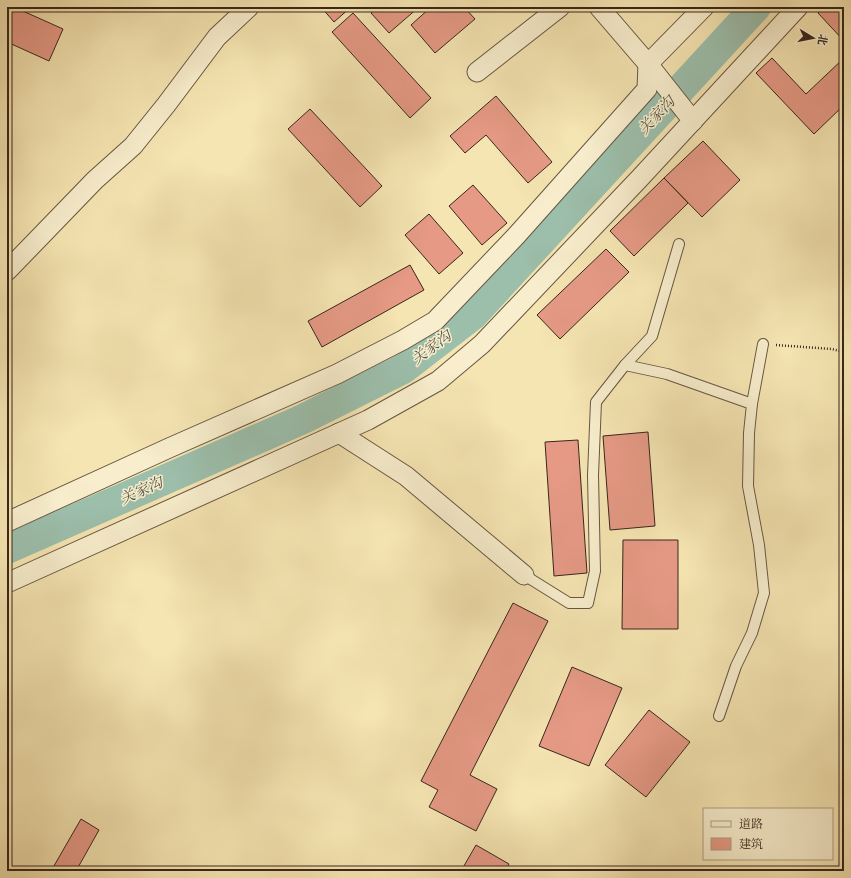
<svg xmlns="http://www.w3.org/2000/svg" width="851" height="878" font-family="'Gentium Book Plus','Noto Serif SC',serif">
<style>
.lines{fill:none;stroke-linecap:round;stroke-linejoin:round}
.river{stroke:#9cbfac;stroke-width:30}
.building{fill:#e69a86;stroke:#38261c}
.service-casing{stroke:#675642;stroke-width:12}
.minor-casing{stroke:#675642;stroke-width:21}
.path{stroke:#38261c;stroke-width:2.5;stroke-dasharray:1 2;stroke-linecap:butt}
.service{stroke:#f8eecd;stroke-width:10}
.minor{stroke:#f8eecd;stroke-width:19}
.labels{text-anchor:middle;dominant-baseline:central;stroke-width:3;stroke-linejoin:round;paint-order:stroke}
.water-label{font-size:15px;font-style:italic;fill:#565447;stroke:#f8eecd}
</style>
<rect width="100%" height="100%" fill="#f5e5b2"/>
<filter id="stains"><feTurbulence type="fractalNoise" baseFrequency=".005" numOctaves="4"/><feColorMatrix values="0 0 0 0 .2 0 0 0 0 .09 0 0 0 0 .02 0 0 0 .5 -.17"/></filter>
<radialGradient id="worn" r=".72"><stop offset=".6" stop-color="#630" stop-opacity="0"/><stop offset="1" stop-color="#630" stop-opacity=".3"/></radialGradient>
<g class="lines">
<!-- river -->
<polyline class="river" points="7,549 303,419 403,369 473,315 756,7"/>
</g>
<!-- building -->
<g class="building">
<polygon points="7,7 14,7 63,29 49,61 7,42"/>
<polygon points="321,7 351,7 334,22"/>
<polygon points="378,7 419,7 389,33 371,13"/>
<polygon points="431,7 464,7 475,19 435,53 411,25"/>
<polygon points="824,7 838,7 844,13 844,41 818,13"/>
<polygon points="353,13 431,98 410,118 332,32"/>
<polygon points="772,58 806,94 844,58 844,105 814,134 756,73"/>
<polygon points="496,96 552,162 528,183 486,135 465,153 450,136"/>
<polygon points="310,109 382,186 360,207 288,129"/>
<polygon points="703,141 740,180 702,217 664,178"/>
<polygon points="664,178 688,203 634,256 610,231"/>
<polygon points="473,185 507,223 482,245 449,206"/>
<polygon points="429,214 463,253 439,274 405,235"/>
<polygon points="606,249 629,272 560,339 537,315"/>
<polygon points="410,265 424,290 322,347 308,321"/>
<polygon points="648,432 655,526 610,530 603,436"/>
<polygon points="578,440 587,573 554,576 545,442"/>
<polygon points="623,540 678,540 678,629 622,629"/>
<polygon points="513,603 548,621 470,775 497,789 476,831 429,807 438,790 421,781"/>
<polygon points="572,667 622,688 589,766 539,746"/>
<polygon points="649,710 690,742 646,797 605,765"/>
<polygon points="81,819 99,830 76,871 51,871"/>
<polygon points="476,845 509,864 505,871 461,871"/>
</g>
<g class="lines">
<defs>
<g id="service">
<polyline points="625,365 652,336 679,244"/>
<polyline points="524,575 569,603 588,603 595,571 593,475 596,402 625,365 667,374 752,404"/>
<polyline points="719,716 736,666 752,633 764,593 759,545 748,486 749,433 752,404 763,344"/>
</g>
<g id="minor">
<polyline points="599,7 648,64 693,121"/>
<polyline points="477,72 560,7"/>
<polyline points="7,271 95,180 133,146 166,105 217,37 249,7"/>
<polyline points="339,433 406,476 524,575"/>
<polyline points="7,522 169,448 337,374 403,340 435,321 516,236 647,89 648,64 704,7"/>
<polyline points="7,583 368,420 438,381 482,344 639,179 798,7"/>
</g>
</defs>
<!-- service casing -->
<use href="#service" class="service-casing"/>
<!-- minor casing -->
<use href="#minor" class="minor-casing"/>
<!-- path -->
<polyline class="path" points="776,345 832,349 844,352"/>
<!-- service -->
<use href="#service" class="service"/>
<!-- minor -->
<use href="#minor" class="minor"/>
</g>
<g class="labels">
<!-- water labels -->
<g class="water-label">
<text transform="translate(656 115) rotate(-47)">关家沟</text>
<text transform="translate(431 347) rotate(-37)">关家沟</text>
<text transform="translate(141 490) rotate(-24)">关家沟</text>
</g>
</g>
<!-- margin -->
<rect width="851" height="878" fill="none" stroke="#f5e5b2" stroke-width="24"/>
<rect x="8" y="8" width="835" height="862" fill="none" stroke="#38261c" stroke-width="2"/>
<rect x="12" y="12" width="827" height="854" fill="none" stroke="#38261c"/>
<!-- legend -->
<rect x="703" y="808" width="130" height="52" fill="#f8eecd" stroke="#ab9e86"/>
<rect x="711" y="821" width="20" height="6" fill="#f8eecd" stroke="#ab9e86"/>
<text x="739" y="828" font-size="12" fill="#38261c">道路</text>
<rect x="711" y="838" width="20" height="12" fill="#e69a86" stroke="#ab9e86"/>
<text x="739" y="848" font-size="12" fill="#38261c">建筑</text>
<!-- north arrow -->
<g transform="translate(813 38) rotate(100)" stroke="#f8eecd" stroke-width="3" paint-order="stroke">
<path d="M0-3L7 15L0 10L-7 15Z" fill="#38261c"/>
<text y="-6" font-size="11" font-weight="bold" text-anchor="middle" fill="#38261c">北</text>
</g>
<rect width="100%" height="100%" filter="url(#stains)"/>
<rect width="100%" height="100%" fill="url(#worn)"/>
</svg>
